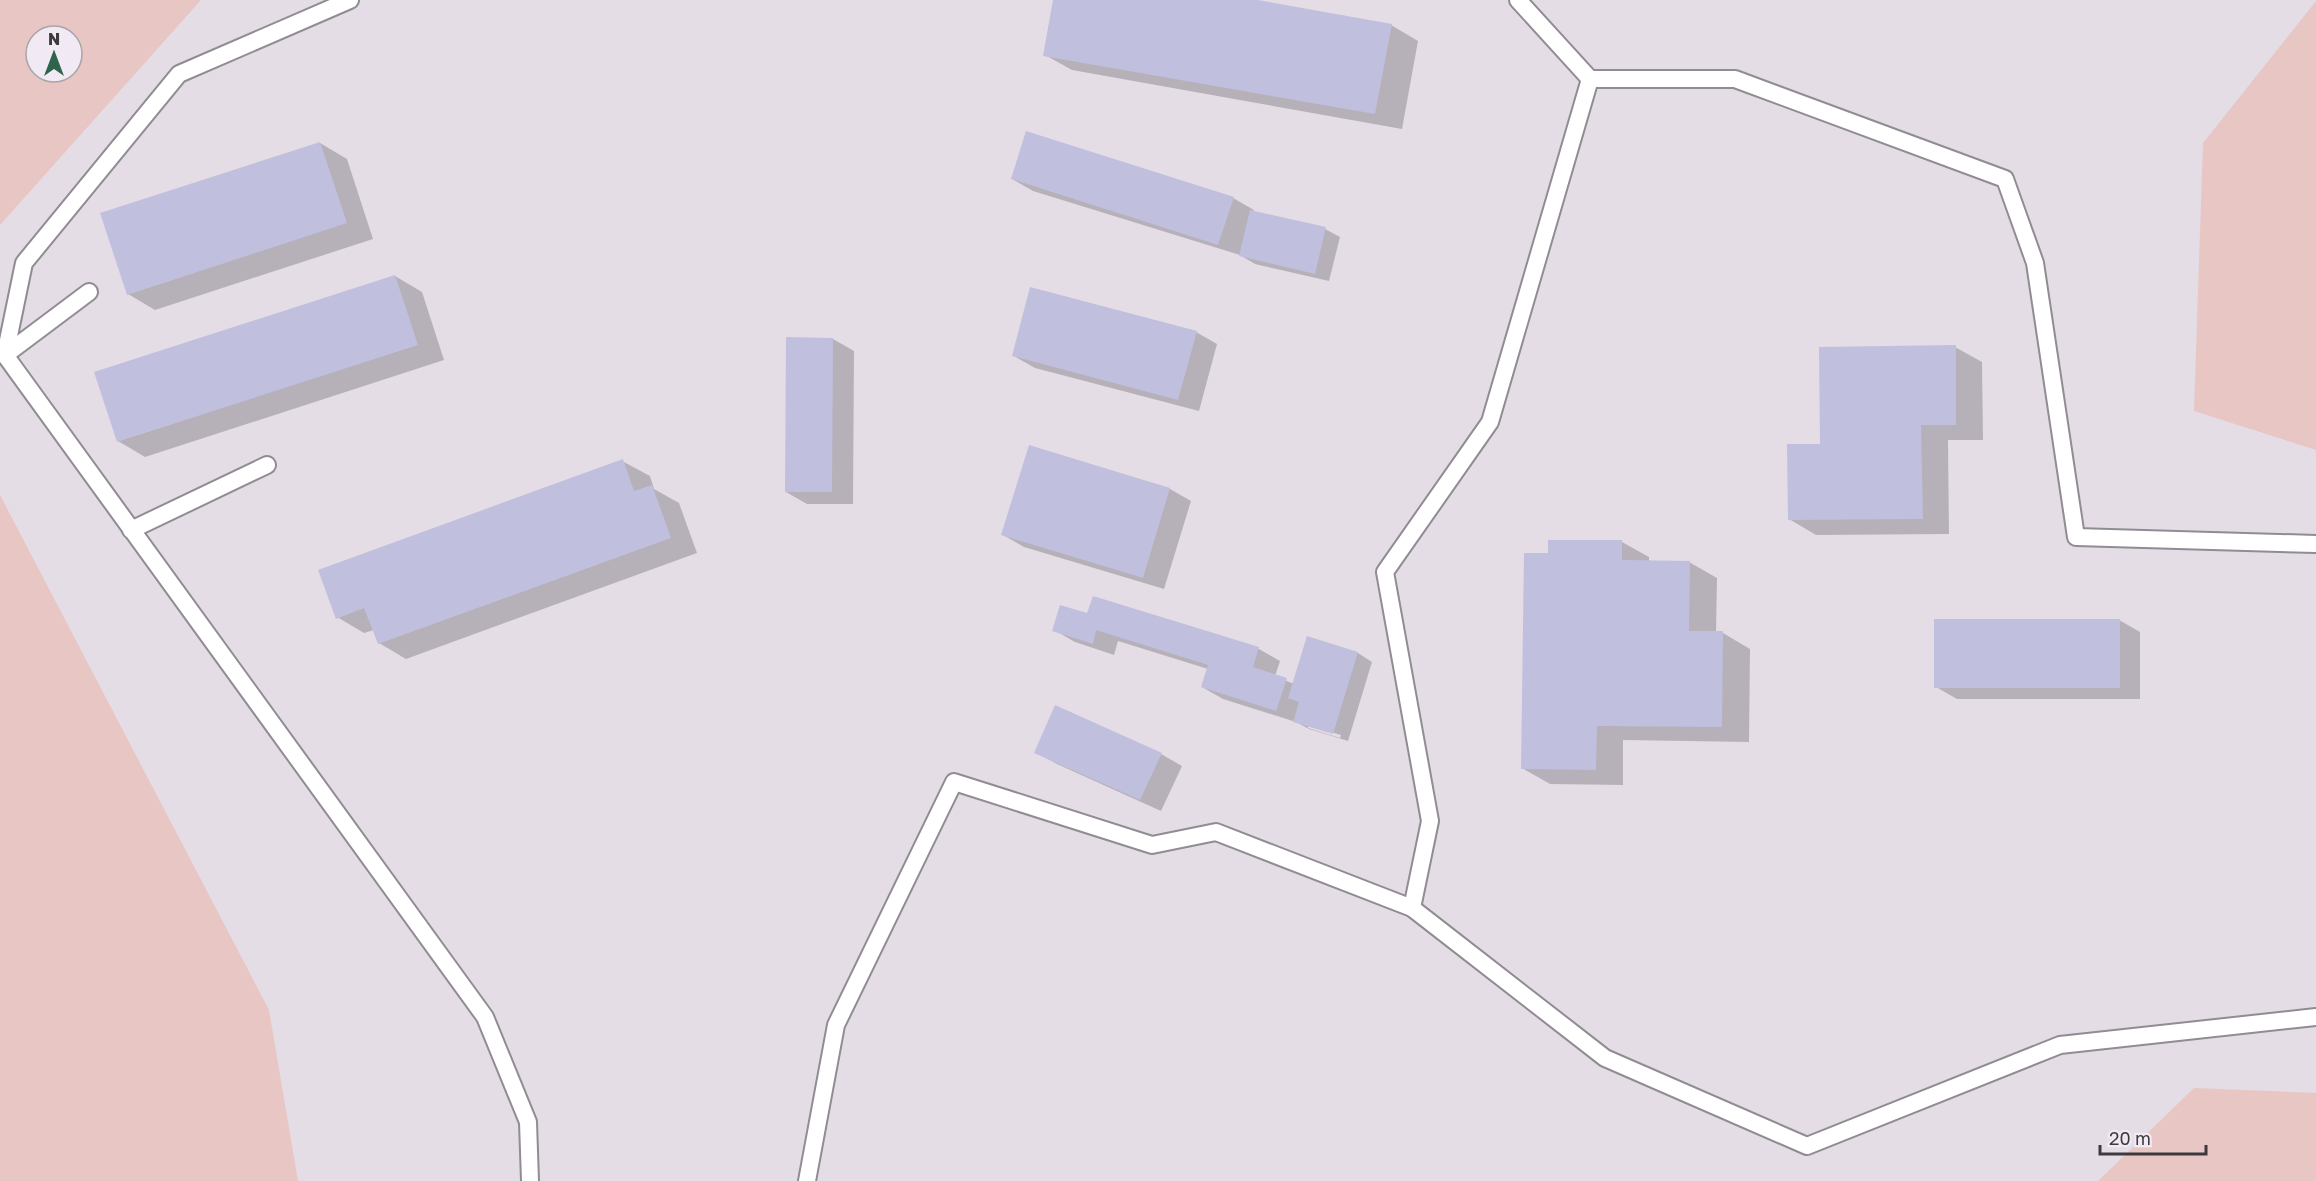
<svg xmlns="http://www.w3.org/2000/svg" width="2316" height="1181" font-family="'Golos Text',sans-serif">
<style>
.green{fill:#e8c6c4;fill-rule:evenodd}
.shadow{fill:#0003;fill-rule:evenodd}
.building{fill:#c0bfde}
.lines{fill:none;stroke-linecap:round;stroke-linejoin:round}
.lane-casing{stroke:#918b93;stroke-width:20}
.lane{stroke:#fff;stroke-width:16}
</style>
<rect width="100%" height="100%" fill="#e4dde6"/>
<!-- green -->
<g class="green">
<path d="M 0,0 L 201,0 L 0,225 ZM 36,36 L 72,36 L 72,72 L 36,72 Z"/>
<polygon points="2316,1 2316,450 2194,411 2203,143"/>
<polygon points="0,495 269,1010 298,1181 0,1181"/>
<polygon points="2194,1088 2316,1093 2316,1181 2098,1181"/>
</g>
<!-- shadow -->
<g class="shadow">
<polygon points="1055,0 1249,0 1391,25 1418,41 1402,129 1072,70 1045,55"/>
<polygon points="320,143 347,159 373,239 155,310 128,294"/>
<polygon points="1012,179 1233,198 1254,210 1253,212 1325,229 1340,237 1329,281 1255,264 1240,255 1033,191"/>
<polygon points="395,276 422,292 444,360 145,457 118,441"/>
<polygon points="1196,332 1217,344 1199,411 1035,368 1014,356"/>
<polygon points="833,339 854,351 853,504 807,504 786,492"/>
<polygon points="1955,347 1982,362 1983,440 1948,440 1949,534 1816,535 1789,519"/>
<polygon points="622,461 650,476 654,489 679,503 697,553 406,659 379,643 374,630 364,633 337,617"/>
<polygon points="1170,489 1191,501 1164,589 1024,547 1003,535"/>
<polygon points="1622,542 1649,557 1649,562 1689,562 1717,578 1716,633 1723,633 1750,649 1749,742 1623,740 1623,785 1550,784 1522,768 1549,554"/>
<path d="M 1094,597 L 1259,649 L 1280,661 L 1275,676 L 1294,684 L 1308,638 L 1358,653 L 1372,662 L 1348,741 L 1309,729 L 1296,722 L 1223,699 L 1202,687 L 1208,669 L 1118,641 L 1114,655 L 1075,642 L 1054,630 L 1088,615 ZM 1308,725 L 1341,735 L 1340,738 L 1308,728 Z"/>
<polygon points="2119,620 2140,632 2140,699 1957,699 1936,687"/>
<polygon points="1036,752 1161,754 1182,766 1161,811 1057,764"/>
</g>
<!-- building -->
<g class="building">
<polygon points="1053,0 1258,0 1392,24 1375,114 1043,56"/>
<polygon points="1026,131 1234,197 1218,245 1011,179"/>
<polygon points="320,142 347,223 127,295 100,213"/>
<polygon points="1250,210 1326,227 1315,274 1239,256"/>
<polygon points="395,275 418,345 117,442 94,372"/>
<polygon points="1030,287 1197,331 1178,400 1012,356"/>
<polygon points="786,337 833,338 832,492 785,492"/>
<polygon points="1956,345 1956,425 1921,425 1923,519 1788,520 1787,444 1820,444 1819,347"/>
<polygon points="1029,445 1170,488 1143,578 1001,535"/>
<polygon points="623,459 634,491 652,485 671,538 378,644 364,608 336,619 318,570"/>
<polygon points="1548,540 1622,540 1622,560 1690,561 1689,631 1723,631 1722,727 1597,726 1596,770 1521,769 1524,553 1548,553"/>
<polygon points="1093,596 1259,647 1253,667 1287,678 1276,711 1201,687 1208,665 1096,630 1093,644 1052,631 1060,605 1087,613"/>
<rect x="1934" y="619" width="186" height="69"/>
<polygon points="1307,636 1358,652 1333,734 1293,722 1299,702 1288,698"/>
<polygon points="1055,705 1162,753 1140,800 1034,753"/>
</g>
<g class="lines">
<defs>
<g id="lane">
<polyline points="350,0 179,74 24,263 5,355 485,1017 528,1122 530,1181"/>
<polyline points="1590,79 1735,79 2005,179 2035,263 2076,537 2316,544"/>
<polyline points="5,355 89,292"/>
<polyline points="131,530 267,465"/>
<polyline points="1412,908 1430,821 1385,572 1490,422 1590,79 1518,0"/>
<polyline points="807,1181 836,1025 954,782 1152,845 1216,832 1412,908 1605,1058 1807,1146 2060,1045 2316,1017"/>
</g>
</defs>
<!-- lane casing -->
<use href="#lane" class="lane-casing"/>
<!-- lane -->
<use href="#lane" class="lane"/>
</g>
<!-- north arrow -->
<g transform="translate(54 54)"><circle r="28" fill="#f1eaf4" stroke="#a9a4ab" stroke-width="1.5"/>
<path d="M0-4.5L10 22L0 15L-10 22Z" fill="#2d644b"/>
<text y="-9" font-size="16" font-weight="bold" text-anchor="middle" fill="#3d3a3e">N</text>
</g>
<!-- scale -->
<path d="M2100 1145v9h106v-9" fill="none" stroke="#3d3a3e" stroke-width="3"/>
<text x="2109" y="1145" font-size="18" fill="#3d3a3e" stroke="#f1eaf4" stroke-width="4.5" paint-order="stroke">20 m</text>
</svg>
